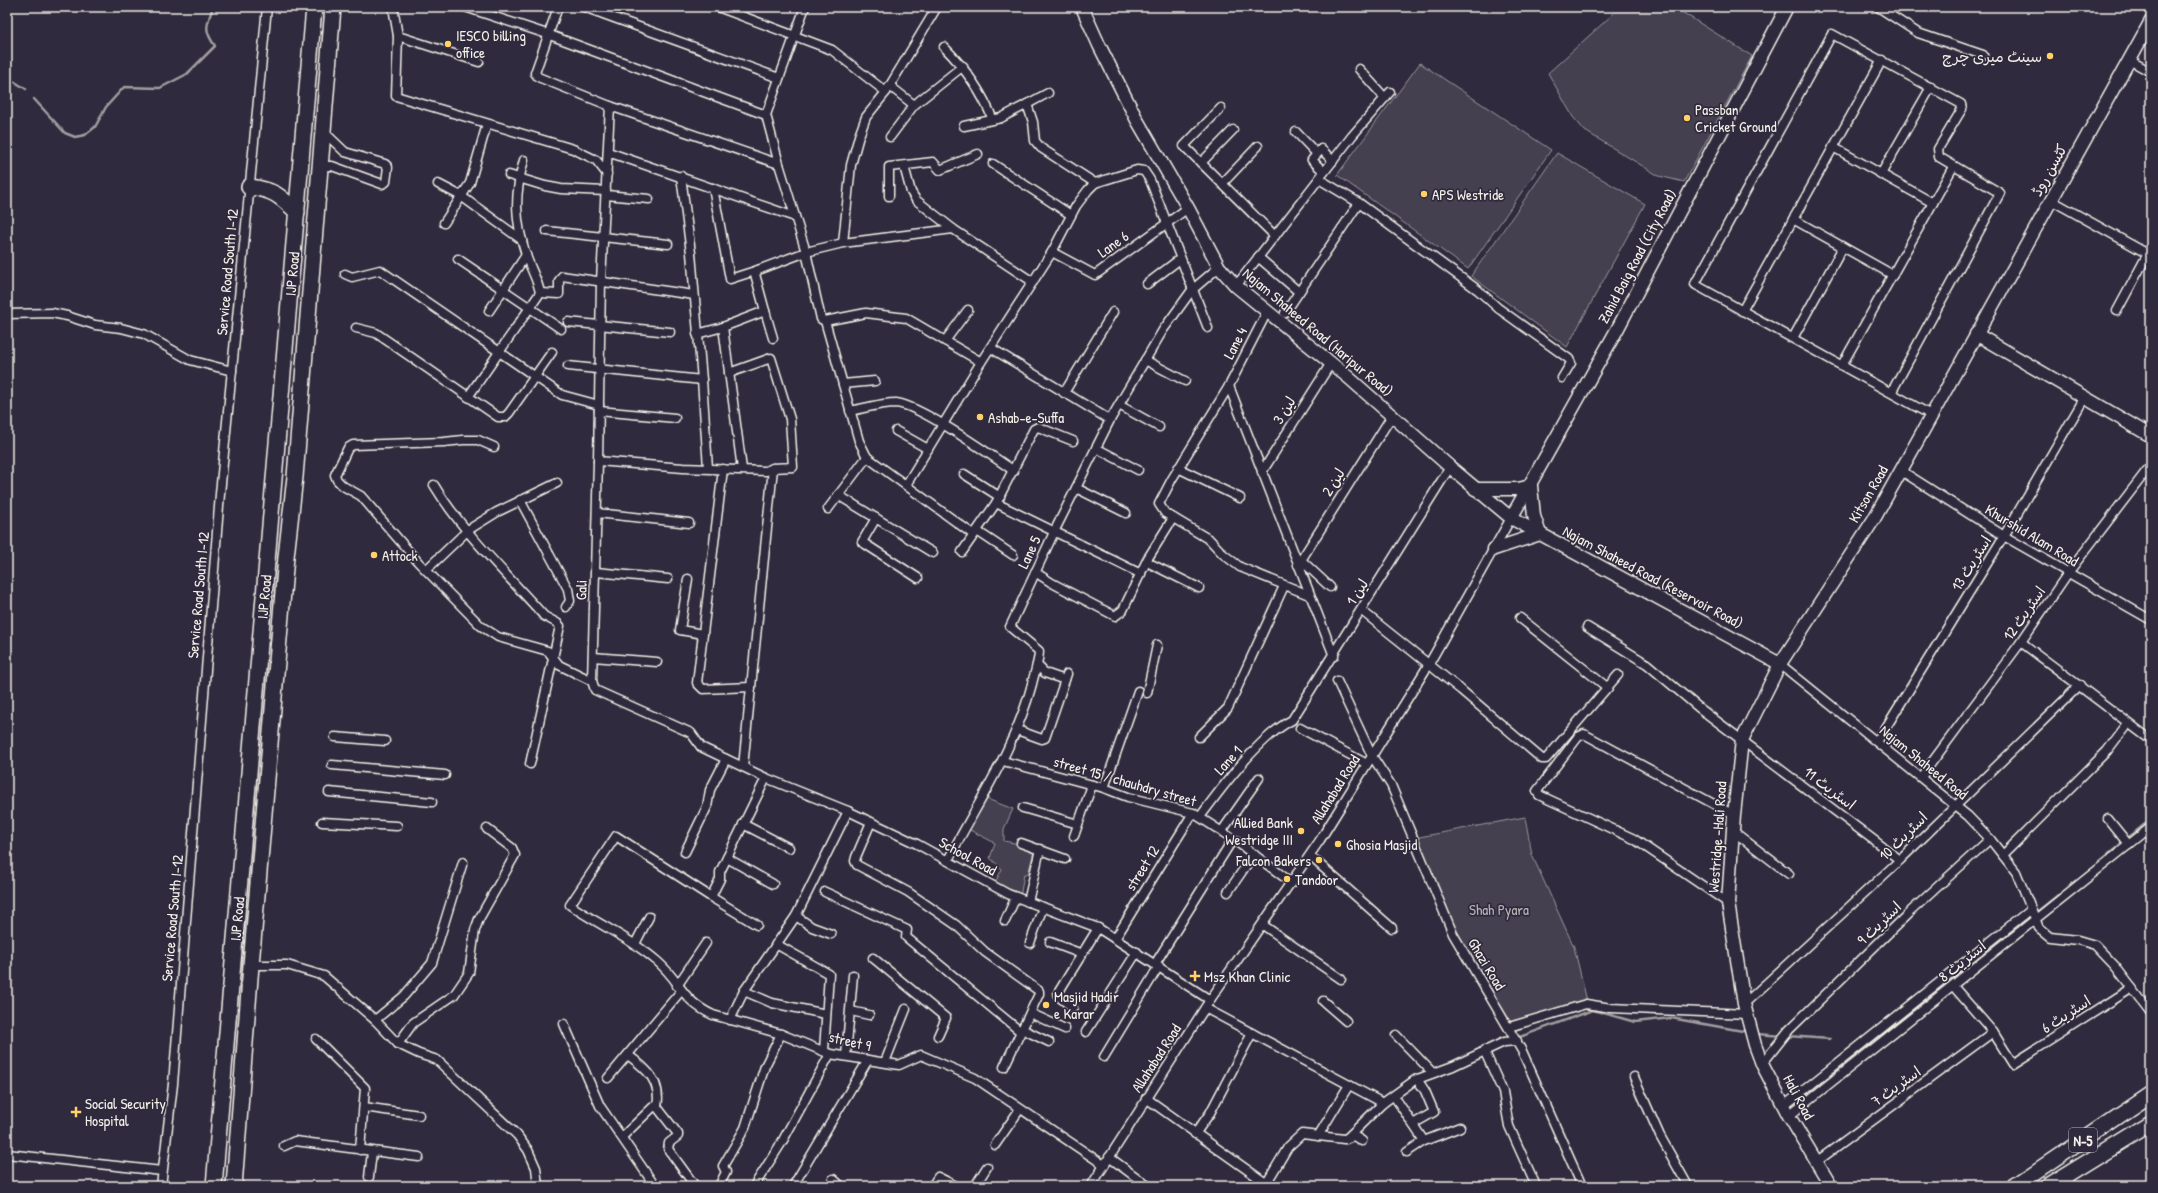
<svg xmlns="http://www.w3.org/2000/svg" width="2158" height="1193" font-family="'Patrick Hand','Playpen Sans Arabic',sans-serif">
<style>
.green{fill:#454050;stroke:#9c989c}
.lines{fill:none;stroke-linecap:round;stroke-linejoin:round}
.stream{stroke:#a19ea0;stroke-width:2.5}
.street-casing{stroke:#f4f1e8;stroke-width:11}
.secondary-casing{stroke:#f4f1e8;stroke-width:15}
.highway-casing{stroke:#f4f1e8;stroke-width:18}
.street{stroke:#2f2a3d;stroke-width:8}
.secondary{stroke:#2f2a3d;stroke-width:12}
.highway{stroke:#2f2a3d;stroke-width:15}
.poi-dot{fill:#ffd166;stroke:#2f2a3d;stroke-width:1.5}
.labels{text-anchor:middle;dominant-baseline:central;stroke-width:3.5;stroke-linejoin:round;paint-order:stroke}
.shield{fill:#2f2a3d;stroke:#b9b5b5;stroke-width:1}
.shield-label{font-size:14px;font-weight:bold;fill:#f4f1e8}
.poi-label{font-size:15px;fill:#f4f1e8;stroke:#2f2a3d;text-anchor:start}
.street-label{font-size:15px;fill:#f4f1e8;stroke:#2f2a3d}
.park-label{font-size:15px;fill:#b7b3b3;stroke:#2f2a3d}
</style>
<rect width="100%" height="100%" fill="#2f2a3d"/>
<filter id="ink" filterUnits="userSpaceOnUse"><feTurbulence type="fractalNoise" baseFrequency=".025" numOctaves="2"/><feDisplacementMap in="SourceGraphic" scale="8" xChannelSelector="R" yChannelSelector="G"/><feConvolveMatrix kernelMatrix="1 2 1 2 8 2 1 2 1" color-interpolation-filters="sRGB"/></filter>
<g filter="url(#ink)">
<!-- green -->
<g class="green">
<polygon points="1618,7 1674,7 1752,56 1684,182 1659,176 1585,131 1573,117 1548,73 1612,15"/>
<polygon points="1420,63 1551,150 1468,269 1337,175"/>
<polygon points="1557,153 1645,204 1567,347 1471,276"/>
<polygon points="979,796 1013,809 1004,829 1004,841 1035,847 1028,874 1024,874 1020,898 994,885 1002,869 990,858 995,843 964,827"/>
<polygon points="1525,817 1532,855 1574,947 1587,1001 1509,1027 1453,934 1414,838"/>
</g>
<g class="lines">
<!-- stream -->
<g class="stream">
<polyline points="7,80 15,82 26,89"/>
<path d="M 34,99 L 65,133 L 75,137 L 85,135 L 95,127 L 106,107 L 124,87 L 160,88 L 187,74 L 215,46 C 203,29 207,25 213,7"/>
<polyline points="2099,862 2151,819"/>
<polyline points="2038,911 2058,895"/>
<polyline points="1757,1034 1782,1036"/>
<polyline points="1787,1036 1830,1039"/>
<polyline points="1517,1038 1593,1010 1635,1022 1671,1018 1748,1032"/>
<polyline points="1879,1038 1922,1005"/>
</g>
<defs>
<g id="street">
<polyline points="393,7 398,36 396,96 573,149 596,160 607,174"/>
<polyline points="465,7 547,34 766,115 779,164 806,252 821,319 825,321 866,313 906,318 981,362 1052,252 1076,206 1088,190 1095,183 1137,170 1144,171 1150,180 1208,328"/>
<polyline points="558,7 535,73 538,77 610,106 779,164"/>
<polyline points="584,7 779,78"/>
<polyline points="718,7 832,50 886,92"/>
<polyline points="1878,7 1918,33 1983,55"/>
<polyline points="398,36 479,62"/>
<path d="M 944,47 C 965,68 982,92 993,120"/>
<polyline points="2129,60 2151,72"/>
<polyline points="1359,69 1385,98"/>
<polyline points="890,86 914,105"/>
<polyline points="1027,104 1033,122 1035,141 1041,148 1095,183"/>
<polyline points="610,106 601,281 598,461 683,468 766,471 773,468 743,767"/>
<polyline points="1221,108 1184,146 1275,236"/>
<polyline points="766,115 805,7"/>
<polyline points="964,126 1001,118 1048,93"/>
<polyline points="1296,132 1317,154"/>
<polyline points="890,137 914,105 963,66"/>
<polyline points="1833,147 1933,203"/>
<polyline points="608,152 795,217"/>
<polyline points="1201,163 1233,130"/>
<polyline points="993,164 1071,215"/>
<polyline points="320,166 332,166 382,184 386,182 388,167 385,164 345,152 323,131"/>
<polyline points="904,166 911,192 916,200 953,229 1033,282"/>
<polyline points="1324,172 1312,160 1321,149 1333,161"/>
<polyline points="1881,174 1931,87"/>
<polyline points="509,175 545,186 561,189 606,191"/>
<polyline points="1319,179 1359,203 1478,290 1498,308 1569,359 1571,363 1562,378"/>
<polyline points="438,184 461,196 522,240"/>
<polyline points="1222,184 1258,146"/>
<polyline points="713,188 730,279 758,270"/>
<polyline points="606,195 649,199"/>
<polyline points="889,196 889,167 933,162 940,170 978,154"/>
<polyline points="2051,200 2148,254"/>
<polyline points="1793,219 1893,275"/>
<polyline points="444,223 470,183 487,124"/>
<polyline points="547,231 668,244"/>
<polyline points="843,243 851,165 859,136 866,117 886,92 937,7"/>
<polyline points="1052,252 1095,275 1188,208"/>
<polyline points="1258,257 1299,292"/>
<polyline points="458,259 561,329"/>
<polyline points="345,274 352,277 380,270 562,395 599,405"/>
<polyline points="1147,284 1180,259"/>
<polyline points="1236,286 1352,136 1390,92"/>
<polyline points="540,293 559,294 559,281 562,276 694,295"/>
<polyline points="489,311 526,255"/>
<polyline points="765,311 773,338"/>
<polyline points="1742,311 1882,60"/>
<polyline points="2117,311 2151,248"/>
<polyline points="1267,312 1229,386 1172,479 1159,504 1165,513 1210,540 1223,554 1240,567 1309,595"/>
<polyline points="1285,313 1359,203"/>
<polyline points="7,314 52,313 67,316 95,325 121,328 144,334 190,360 232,371"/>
<polyline points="825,321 859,441 867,457 974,535"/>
<polyline points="568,322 670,332"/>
<polyline points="723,327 742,469"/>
<polyline points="356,328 376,333 498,417 505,417 509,413 552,352"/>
<polyline points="697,334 723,327 765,311 755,274 758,270 806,252 843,243 953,229"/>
<polyline points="1793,338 1843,247"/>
<polyline points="945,341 968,310"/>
<polyline points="991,348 1110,420"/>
<polyline points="1145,360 1185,381"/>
<polyline points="1842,365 1953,167"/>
<polyline points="568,366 702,380 691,253 681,176"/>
<polyline points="729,373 771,358 790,419 793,467 773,468"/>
<polyline points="702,380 708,468"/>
<polyline points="843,384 875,381"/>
<polyline points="1229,386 1334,656"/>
<polyline points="1064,393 1113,312"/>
<polyline points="1891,393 2000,193 1939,157 1938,149 1962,109 1961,104 1832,34 1695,284 1696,285 1931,415"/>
<path d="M 468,397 L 540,293 C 538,280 530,268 526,255 C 515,221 514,195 524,160"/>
<polyline points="1119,405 1159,427"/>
<polyline points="599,411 675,418"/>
<path d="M 850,411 C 865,408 882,403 896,403 C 920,405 991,455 1014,471"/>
<polyline points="896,431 928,449"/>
<polyline points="494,447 478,440 463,440 444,442 353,445 348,448 335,475 337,480 343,486 361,496 419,563 481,626 498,637 548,651 559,665 592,681"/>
<polyline points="1096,448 1138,470"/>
<polyline points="598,461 592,681 595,690 691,733 701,747 766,778 848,811 917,844 1008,894 1098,928 1210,1000"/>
<polyline points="1178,468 1240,498"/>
<polyline points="723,469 697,683 703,689 751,687"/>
<polyline points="1900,470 2004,536 2151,620"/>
<polyline points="1262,472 1331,363"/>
<polyline points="964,474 1000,497"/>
<path d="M 434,485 C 463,533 507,574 544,616 L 557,623 L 560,626 L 530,764"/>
<polyline points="906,485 981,362"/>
<polyline points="1076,488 1126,513"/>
<polyline points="838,495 933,553"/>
<polyline points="520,500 568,589 570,601 566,607"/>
<polyline points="996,503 1141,574"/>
<polyline points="828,509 867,457"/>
<polyline points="597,513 689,523"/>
<polyline points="876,518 862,542 918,578"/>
<polyline points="977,531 1013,555"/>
<polyline points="962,552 996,503 1034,429 1038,427 1073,441"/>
<polyline points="1301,560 1330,587"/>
<polyline points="1147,562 1199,588"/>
<polyline points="1298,565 1393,414"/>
<polyline points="426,570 468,530 497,512 557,483"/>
<polyline points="596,572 668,579"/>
<polyline points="1035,572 1052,583 1115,616 1123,610 1148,558 1173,518"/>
<polyline points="688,579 680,630 703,634"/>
<polyline points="1362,611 1461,690 1542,759 1546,759 1618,675"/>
<polyline points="1520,618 1608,688"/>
<polyline points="1587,627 1647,664 1698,707 1900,860"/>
<polyline points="2021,642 2151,740"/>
<polyline points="593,657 657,662"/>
<polyline points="1780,664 1968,816 1990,839 2016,872 2039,928 2050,937 2078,940 2095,945 2115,966 2151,1013"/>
<polyline points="1037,665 1045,673 1065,680"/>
<polyline points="1337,681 1372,756 1391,785 1453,934 1522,1051 1582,1186"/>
<polyline points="1147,693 1157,645"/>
<polyline points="1300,728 1367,764"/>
<polyline points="1017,730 1042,739 1045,738 1067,674"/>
<polyline points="335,737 385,741"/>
<polyline points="1199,737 1228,708 1284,586"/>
<polyline points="1877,742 2004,536 2085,397"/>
<polyline points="1003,761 1104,788 1128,797 1193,813 1233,839 1292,883"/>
<polyline points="332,765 445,775"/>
<polyline points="1921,777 2021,642 2068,573 2151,465"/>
<path d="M 766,778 L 720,872 L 720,879 L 711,897 L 616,836 L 570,905 C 599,925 632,939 658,962 C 681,982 682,1001 713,1015 L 781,1034 L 830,1054 L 899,1065 L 921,1055 L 975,1078 L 1104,1165"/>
<polyline points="1104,788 1138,691"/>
<polyline points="329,792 432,802"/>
<polyline points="1023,808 1078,824"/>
<path d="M 1200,817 C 1222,787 1260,736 1292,720 L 1450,467"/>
<polyline points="2108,819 2129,845"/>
<polyline points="322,822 397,826"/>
<polyline points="871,822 856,857 855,861 857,865 908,892 956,925 985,952 1039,991 1039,994 1004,1067"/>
<polyline points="743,824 789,848"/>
<polyline points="1222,831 1259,778"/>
<polyline points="1733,831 1789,874"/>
<polyline points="1074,836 1092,785"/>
<polyline points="1021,843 1065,859"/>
<polyline points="685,852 707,807 710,790 726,759"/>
<polyline points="2003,855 2107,751 2128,723"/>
<polyline points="1310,856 1392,928"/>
<polyline points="727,858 773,884"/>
<path d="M 948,860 C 978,802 1015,748 1032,684 C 1034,674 1039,662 1039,651 L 1010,627 L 1055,530 L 1110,420 L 1163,330 L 1192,290 L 1219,267"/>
<polyline points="825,892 907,930 906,937 1021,1032"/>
<polyline points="1228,892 1254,854"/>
<polyline points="711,897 757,925"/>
<polyline points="1028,902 1040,849"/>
<polyline points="1728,903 1634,839 1539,795 1537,791 1578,737 1584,734 1734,815"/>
<polyline points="796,916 812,927 831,934"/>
<polyline points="1005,921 1016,897"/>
<polyline points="1263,925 1341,979"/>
<polyline points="1115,939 1193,813"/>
<polyline points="1050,942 1082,954"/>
<polyline points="1030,943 1043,907"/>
<polyline points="635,944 649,917"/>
<polyline points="776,944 829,974 824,1051"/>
<polyline points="873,958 946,1018 938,1036"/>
<polyline points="1155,964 1233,839"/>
<polyline points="251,965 287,965 324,976 375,1020 398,1044 419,1054 437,1060 517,1135 528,1150 536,1168 538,1186"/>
<polyline points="677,986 706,943"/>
<polyline points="1953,986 1993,1032 2013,1064 2132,988"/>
<polyline points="744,991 772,1003 826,1014"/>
<polyline points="1323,1001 1346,1021"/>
<polyline points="1744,1004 1900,860 2080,685"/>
<polyline points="1073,1008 1058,996 1058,993 1098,928"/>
<polyline points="1205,1008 1383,1103"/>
<polyline points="851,1011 869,1015"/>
<polyline points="1030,1013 1065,1029"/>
<polyline points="375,1020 404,996 432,963 463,862"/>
<polyline points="730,1020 744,991 796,916 848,811"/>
<polyline points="564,1024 600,1106 655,1186"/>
<polyline points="1509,1027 1586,1004 1611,1008 1747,1014"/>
<polyline points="1022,1029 1049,1042"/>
<polyline points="1086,1032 1137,952"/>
<polyline points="1396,1035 1433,1073"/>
<polyline points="316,1039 365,1088 360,1150"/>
<polyline points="398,1044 413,1023 454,995 469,973 475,930 479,919 515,855 512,848 487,829"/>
<polyline points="1484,1050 1503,1092 1509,1126 1536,1186"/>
<path d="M 628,1055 C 647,1069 662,1082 657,1107"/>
<polyline points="846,1056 853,975"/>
<polyline points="1104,1057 1159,966"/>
<polyline points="885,1062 906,1009"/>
<polyline points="1762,1064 1789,1030 1911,911 1990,839"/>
<polyline points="1634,1077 1660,1136 1688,1186"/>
<polyline points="608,1078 681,991"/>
<polyline points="1394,1096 1424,1141"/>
<polyline points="1146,1098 1270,1186"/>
<polyline points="1784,1106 2030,910"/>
<polyline points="364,1107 419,1115"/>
<polyline points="1789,1116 2151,827"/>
<polyline points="1413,1124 1434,1112 1425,1091 1417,1079"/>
<polyline points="1195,1134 1210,1113 1252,1033"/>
<polyline points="1318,1136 1349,1085"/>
<polyline points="622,1137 653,1107 657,1107 678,1134 678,1136 669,1143 668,1149 695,1186"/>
<polyline points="1346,1139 1383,1103 1415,1080 1453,1066 1504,1042 1517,1041"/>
<polyline points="995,1145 1020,1109"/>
<polyline points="284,1146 295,1141 419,1157"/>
<polyline points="1407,1152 1424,1141 1460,1127"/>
<polyline points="7,1154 162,1171"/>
<polyline points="1109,1157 1148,1186"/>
<polyline points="1816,1162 1993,1032"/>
<polyline points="369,1177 372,1152"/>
<polyline points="833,1179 841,1186"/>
<polyline points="1266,1184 1288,1147 1302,1134 1344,1139 1354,1136 1362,1141"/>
<polyline points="161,1186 173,1084 220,494 267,7"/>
<polyline points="719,1186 726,1172 723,1166 745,1128 765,1066 781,1034"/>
<polyline points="754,1186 782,1142 830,1054"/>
<polyline points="793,1186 868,1060"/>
<polyline points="932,1186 938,1177 956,1186"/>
<polyline points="975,1186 987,1167"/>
<polyline points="1091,1186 1210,1000 1320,840 1429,664 1511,518"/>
</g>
<g id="secondary">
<polyline points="1082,7 1099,45 1137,120 1188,208 1219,267 1236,286 1348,377 1450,467 1511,518 1780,664"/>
<polyline points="1976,334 2151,436"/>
<polyline points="1475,489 1518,489 1531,486 1534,516 1540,534 1494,549"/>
<polyline points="1511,518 1618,328 1787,7"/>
<polyline points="1831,1186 1789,1116 1762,1064 1755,1045 1744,1004 1728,903 1734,815 1742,740 1780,664 1874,519 2151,21"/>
</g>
<g id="highway">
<path d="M 249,187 C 274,190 279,195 297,212"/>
<polyline points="214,1186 314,7"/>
<polyline points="234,1186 251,965 286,557 295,477 333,7"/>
<polyline points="2015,1186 2151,1094"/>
<polyline points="2049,1186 2151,1123"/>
</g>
</defs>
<!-- street casing -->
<use href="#street" class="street-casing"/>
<!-- secondary casing -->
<use href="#secondary" class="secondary-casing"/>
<!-- highway casing -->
<use href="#highway" class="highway-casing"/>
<!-- street -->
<use href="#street" class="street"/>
<!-- secondary -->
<use href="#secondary" class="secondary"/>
<!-- highway -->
<use href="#highway" class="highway"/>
</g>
</g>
<!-- markers -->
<g class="poi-dot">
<circle cx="448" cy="44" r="4"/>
<circle cx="2050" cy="56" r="4"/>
<circle cx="1687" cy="118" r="4"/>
<circle cx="1424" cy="194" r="4"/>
<circle cx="980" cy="417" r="4"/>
<circle cx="374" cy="555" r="4"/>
<circle cx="1301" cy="831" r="4"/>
<circle cx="1338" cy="844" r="4"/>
<circle cx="1319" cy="860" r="4"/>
<circle cx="1287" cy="879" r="4"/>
<path d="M1193 970h4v4h4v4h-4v4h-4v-4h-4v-4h4z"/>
<circle cx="1046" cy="1005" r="4"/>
<path d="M74 1106h4v4h4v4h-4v4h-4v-4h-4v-4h4z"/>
</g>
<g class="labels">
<!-- shield labels -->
<rect class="shield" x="2069" y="1128" width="28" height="24" rx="3"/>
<g class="shield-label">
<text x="2083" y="1140">N-5</text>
</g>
<!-- poi labels -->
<g class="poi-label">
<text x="456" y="35">IESCO billing<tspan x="456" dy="17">office</tspan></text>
<text x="2042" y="56" text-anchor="end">سینٹ میری چرچ</text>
<text x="1695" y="109">Passban<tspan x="1695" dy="17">Cricket Ground</tspan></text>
<text x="1432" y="194">APS Westride</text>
<text x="988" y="417">Ashab-e-Suffa</text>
<text x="382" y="555">Attock</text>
<text x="1293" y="822" text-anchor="end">Allied Bank<tspan x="1293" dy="17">Westridge III</tspan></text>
<text x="1346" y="844">Ghosia Masjid</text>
<text x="1311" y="860" text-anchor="end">Falcon Bakers</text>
<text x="1295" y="879">Tandoor</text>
<text x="1204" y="976">Msz Khan Clinic</text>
<text x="1054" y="996">Masjid Hadir<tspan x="1054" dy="17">e Karar</tspan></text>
<text x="85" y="1103">Social Security<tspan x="85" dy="17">Hospital</tspan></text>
</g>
<!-- street labels -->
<g class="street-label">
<text transform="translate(2049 170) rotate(-61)">کٹسن روڈ</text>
<text transform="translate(1113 244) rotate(-36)">Lane 6</text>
<text transform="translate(1637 256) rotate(-62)">Zahid Baig Road (City Road)</text>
<text transform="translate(227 272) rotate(-85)">Service Road South I-12</text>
<text transform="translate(292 274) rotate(-85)">IJP Road</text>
<text transform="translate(1318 332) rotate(40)">Najam Shaheed Road (Haripur Road)</text>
<text transform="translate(1235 343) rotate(-63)">Lane 4</text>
<text transform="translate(1284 410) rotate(-58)">لین 3</text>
<text transform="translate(1333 482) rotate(-58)">لین 2</text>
<text transform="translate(1868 494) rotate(-60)">Kitson Road</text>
<text transform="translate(2032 535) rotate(31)">Khurshid Alam Road</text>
<text transform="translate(1029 552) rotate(-65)">Lane 5</text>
<text transform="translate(1971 563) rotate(-58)">اسٹریٹ 13</text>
<text transform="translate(1653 577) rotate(28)">Najam Shaheed Road (Reservoir Road)</text>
<text transform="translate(581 590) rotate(-89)">Gali</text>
<text transform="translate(1357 592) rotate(-58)">لین 1</text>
<text transform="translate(198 595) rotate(-85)">Service Road South I-12</text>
<text transform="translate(264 597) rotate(-85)">IJP Road</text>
<text transform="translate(2024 613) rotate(-55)">اسٹریٹ 12</text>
<text transform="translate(1228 760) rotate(-48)">Lane 1</text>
<text transform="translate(1924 762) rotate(39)">Najam Shaheed Road</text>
<text transform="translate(1125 781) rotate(16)">street 15 / chauhdry street</text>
<text transform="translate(1830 788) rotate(37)">اسٹریٹ 11</text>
<text transform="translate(1335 789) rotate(-58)">Allahabad Road</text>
<text transform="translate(1903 836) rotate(-45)">اسٹریٹ 10</text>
<text transform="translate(1717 837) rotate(-86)">Westridge -Hali Road</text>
<text transform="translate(968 856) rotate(29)">School Road</text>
<text transform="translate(1142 868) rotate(-58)">street 12</text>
<text transform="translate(172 918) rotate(-85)">Service Road South I-12</text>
<text transform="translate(237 919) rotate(-85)">IJP Road</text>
<text transform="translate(1879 923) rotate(-44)">اسٹریٹ 9</text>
<text transform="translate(1962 961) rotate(-39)">اسٹریٹ 8</text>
<text transform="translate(1487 964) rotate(59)">Ghazi Road</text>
<text transform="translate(2066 1014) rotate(-33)">اسٹریٹ 6</text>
<text transform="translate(850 1041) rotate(13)">street 9</text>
<text transform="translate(1156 1058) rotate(-57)">Allahabad Road</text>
<text transform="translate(1896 1086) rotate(-36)">اسٹریٹ 7</text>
<text transform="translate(1799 1097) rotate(62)">Hali Road</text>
</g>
<!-- park labels -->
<g class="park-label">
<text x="1499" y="909">Shah Pyara</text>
</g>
</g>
<!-- margin -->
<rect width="2158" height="1193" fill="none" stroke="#2f2a3d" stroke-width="24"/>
<rect x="12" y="12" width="2134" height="1169" fill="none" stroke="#f4f1e8" stroke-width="1.5" filter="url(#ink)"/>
</svg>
